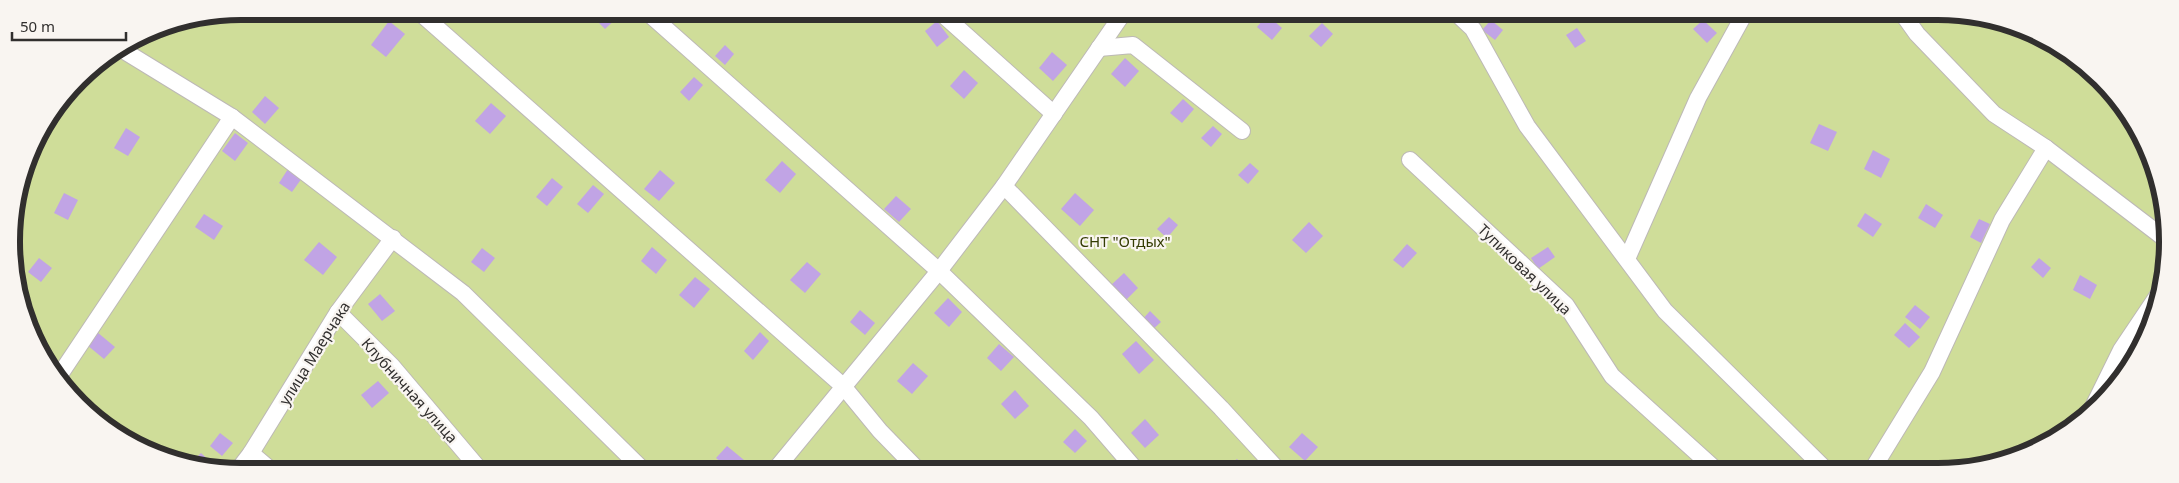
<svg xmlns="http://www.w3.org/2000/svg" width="2179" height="483" font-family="'Noto Sans',sans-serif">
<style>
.green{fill:#cfdd99}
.building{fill:#c1a4e5}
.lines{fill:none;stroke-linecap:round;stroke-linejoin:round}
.minor-casing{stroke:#bdb9b6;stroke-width:18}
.minor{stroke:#fff;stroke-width:16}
.labels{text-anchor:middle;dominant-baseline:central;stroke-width:4.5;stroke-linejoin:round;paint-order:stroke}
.park-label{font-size:15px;fill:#343c03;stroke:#f9f5f1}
.street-label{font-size:15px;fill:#312f2e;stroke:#f9f5f1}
.rim{fill:none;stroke:#312f2e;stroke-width:6}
</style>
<rect width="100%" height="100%" fill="#ebe7e4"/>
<!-- green -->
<polygon class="green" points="242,11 1968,13 2053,42 2120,102 2160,182 2166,272 2144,344 2100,405 2039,448 1967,470 211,470 126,441 59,382 19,301 12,226 35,140 89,69 154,29"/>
<!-- building -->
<g class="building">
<polygon points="450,11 469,12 460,21"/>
<polygon points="597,12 617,12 620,15 605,29 592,16"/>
<polygon points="1267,15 1282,28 1272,40 1257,27"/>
<polygon points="1491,20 1503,30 1495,40 1482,30"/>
<polygon points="1703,20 1717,33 1707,43 1693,29"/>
<polygon points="389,21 405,34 386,57 371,45"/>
<polygon points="937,21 949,37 937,47 925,31"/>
<polygon points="1322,23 1333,34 1321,47 1309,36"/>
<polygon points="1577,28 1586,41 1575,48 1566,35"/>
<polygon points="725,45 734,54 725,65 715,56"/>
<polygon points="1052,52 1067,65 1053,81 1039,68"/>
<polygon points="1125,58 1139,71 1125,87 1111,74"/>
<polygon points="964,70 978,83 964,99 950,86"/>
<polygon points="694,77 703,85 689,101 680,92"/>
<polygon points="265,96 279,108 265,124 252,112"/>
<polygon points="1183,99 1194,109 1182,123 1170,113"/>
<polygon points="491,103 506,116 490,134 475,121"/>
<polygon points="1819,124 1837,132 1828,151 1810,143"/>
<polygon points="1213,126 1222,134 1211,147 1201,138"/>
<polygon points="126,128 140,137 128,156 114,148"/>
<polygon points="235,133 248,143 235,161 222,151"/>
<polygon points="1873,150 1890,159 1881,178 1864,169"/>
<polygon points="782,161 796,174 780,193 765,180"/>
<polygon points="1250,163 1259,171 1248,184 1238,175"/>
<polygon points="288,169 302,178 292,192 279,183"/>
<polygon points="660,170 675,183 659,201 644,189"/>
<polygon points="552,178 563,187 547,206 536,197"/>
<polygon points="593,185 604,194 588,213 577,204"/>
<polygon points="64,193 78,200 68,220 54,213"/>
<polygon points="1075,193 1094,210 1080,226 1061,209"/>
<polygon points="896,196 911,209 899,222 884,209"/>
<polygon points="1926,204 1943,215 1935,228 1918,218"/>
<polygon points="1865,213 1882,224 1873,237 1857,226"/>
<polygon points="204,214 223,226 214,240 195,227"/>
<polygon points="1169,217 1178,225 1167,238 1157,229"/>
<polygon points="1979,219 1990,224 1981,243 1970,237"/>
<polygon points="1309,222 1323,236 1306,253 1292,240"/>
<polygon points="319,242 337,257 323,275 304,260"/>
<polygon points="1407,244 1417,253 1403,268 1393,260"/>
<polygon points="652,247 667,260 656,274 641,261"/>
<polygon points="1548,247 1555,257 1538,269 1531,258"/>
<polygon points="482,248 495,258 484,272 471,262"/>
<polygon points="39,258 52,268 41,282 28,272"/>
<polygon points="2039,258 2051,268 2043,278 2031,267"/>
<polygon points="807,262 821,274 805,293 790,280"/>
<polygon points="1124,273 1138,288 1124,302 1110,286"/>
<polygon points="2080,275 2097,285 2090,299 2073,290"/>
<polygon points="695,277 710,289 694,308 679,295"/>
<polygon points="380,294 395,311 382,321 368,304"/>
<polygon points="948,298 962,312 949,327 934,313"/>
<polygon points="1915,305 1930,317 1920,329 1905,317"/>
<polygon points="860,310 875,323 865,335 850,322"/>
<polygon points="1150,311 1161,322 1151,331 1141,321"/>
<polygon points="1905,323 1920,337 1909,348 1894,335"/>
<polygon points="97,332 115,347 104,359 87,345"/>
<polygon points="760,332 769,341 753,360 744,351"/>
<polygon points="1136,341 1154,360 1139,374 1122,354"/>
<polygon points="999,344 1014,357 1001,371 987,358"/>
<polygon points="913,363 928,376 912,394 897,381"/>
<polygon points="378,381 389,393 372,408 361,395"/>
<polygon points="1015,390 1029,406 1015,419 1001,404"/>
<polygon points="1145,419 1159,435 1145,448 1131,433"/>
<polygon points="1075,429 1087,441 1075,453 1063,442"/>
<polygon points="220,433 233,443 222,456 210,446"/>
<polygon points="1302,433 1318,447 1305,461 1289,447"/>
<polygon points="727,446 744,460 736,470 730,470 716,458"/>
<polygon points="201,453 213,464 208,469 191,463"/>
<polygon points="1237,459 1247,470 1230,470 1227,467"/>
</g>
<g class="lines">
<defs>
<g id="minor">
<polyline points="418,11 843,386 880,431 918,470"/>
<polyline points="647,12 939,271 1091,418 1136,470"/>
<polyline points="940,12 1054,114"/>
<polyline points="1456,13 1473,29 1527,126 1665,311 1826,470"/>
<polyline points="1902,13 1917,34 1994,114 2046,148 2164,238"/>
<polyline points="1099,48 1133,45 1242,131"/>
<polyline points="121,49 232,117 463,293 643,470"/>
<polyline points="1410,160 1566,305 1612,376 1716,470"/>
<polyline points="1004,186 1221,408 1278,470"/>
<polyline points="1627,259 1698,98 1745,13"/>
<polyline points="338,312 392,366 480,470"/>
<polyline points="57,379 232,117"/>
<polyline points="2091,411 2121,350 2160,292"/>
<polyline points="251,453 271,470"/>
<polyline points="238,470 251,453 338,312 393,238"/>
<polyline points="775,470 939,271 1004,186 1124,12"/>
<polyline points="1872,470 1932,372 2002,220 2046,148"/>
</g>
</defs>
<!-- minor casing -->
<use href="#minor" class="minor-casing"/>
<!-- minor -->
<use href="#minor" class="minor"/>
</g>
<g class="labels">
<!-- park labels -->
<g class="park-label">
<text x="1125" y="241">СНТ "Отдых"</text>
</g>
<!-- street labels -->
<g class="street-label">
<text transform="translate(1525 269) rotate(44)">Тупиковая улица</text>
<text transform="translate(314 353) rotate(-58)">улица Маерчака</text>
<text transform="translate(410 390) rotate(48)">Клубничная улица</text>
</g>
</g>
<!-- crop -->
<path d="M0 0H2179V483H0ZM241 20H1938A221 221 0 0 1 2159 241V242A221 221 0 0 1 1938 463H241A221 221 0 0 1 20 242V241A221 221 0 0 1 241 20Z" fill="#f9f5f1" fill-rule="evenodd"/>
<path class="rim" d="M241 20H1938A221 221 0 0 1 2159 241V242A221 221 0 0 1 1938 463H241A221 221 0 0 1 20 242V241A221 221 0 0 1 241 20Z"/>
<!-- scale -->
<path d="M12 32v8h114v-8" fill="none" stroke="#312f2e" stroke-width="2.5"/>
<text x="20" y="32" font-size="15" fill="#312f2e" stroke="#f9f5f1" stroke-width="4" paint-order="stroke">50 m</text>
</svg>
